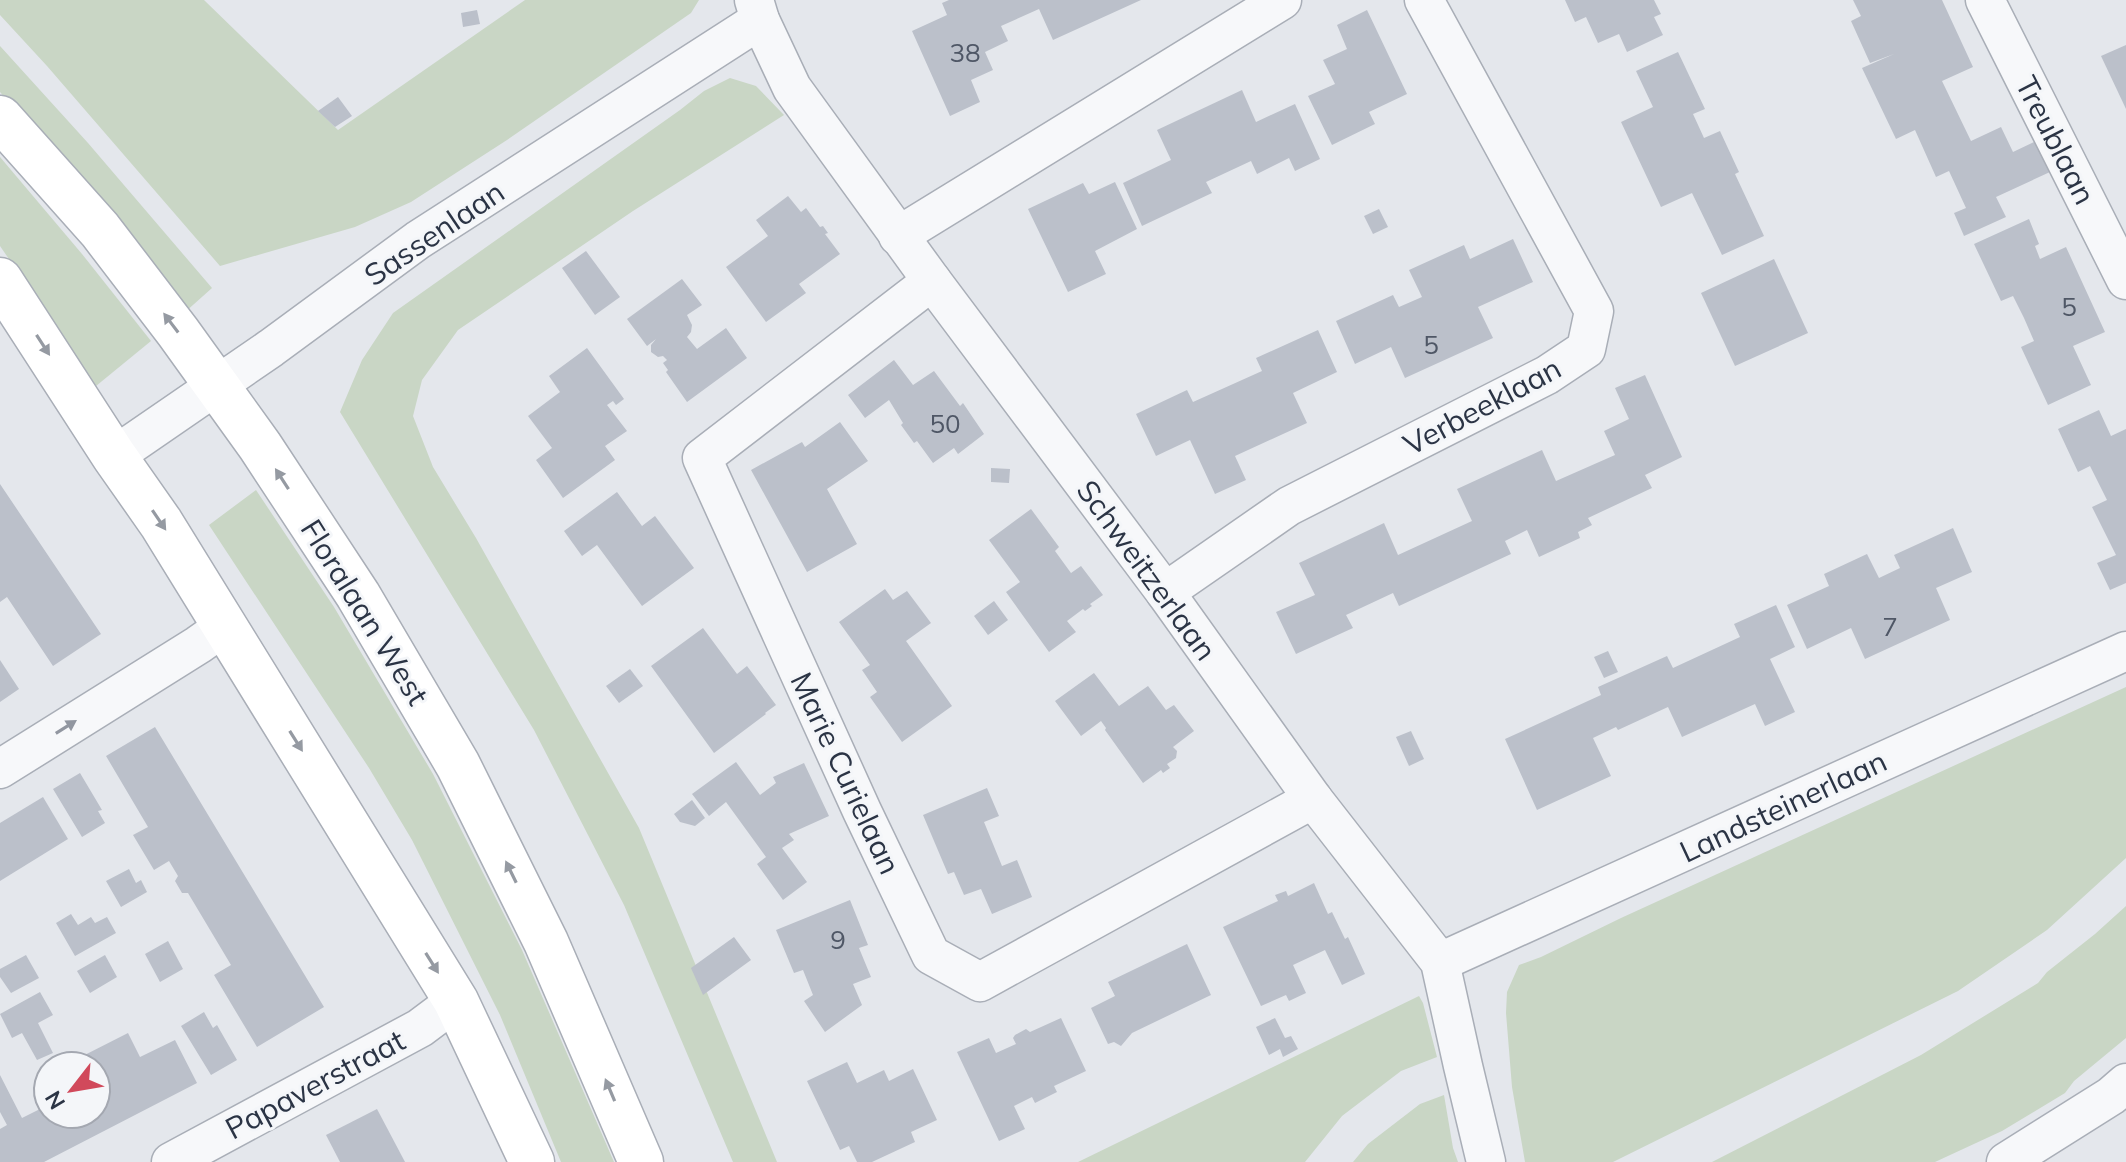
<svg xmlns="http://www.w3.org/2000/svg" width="2126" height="1162" font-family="Mulish,sans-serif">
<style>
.green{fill:#c9d6c5}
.building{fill:#bbc0ca}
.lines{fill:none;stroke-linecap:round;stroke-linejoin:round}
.street-casing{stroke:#a9aeb7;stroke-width:41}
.secondary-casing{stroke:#a9aeb7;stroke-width:47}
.street{stroke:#f7f8fa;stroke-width:38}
.secondary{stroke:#fff;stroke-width:44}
.oneway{fill:#959aa2}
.oneway2{fill:#9196a0}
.labels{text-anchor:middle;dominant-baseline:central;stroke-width:6;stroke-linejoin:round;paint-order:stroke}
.number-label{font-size:26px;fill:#4f5766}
.street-label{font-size:30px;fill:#2b3445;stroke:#f4f6f9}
</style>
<rect width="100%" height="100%" fill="#e4e7ec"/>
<!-- green -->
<g class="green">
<polygon points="0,0 204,0 338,130 525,0 699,0 691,13 507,140 411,202 355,227 220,266 47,66 0,15"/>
<polygon points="0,46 88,143 212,288 184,313 57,158 0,92"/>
<polygon points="730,78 756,86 784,115 633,211 458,330 422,380 413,416 433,467 476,538 639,828 777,1162 733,1162 624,905 534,730 340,412 362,360 393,313 680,110 704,91"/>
<polygon points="0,157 82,254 151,341 96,386 0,246"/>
<polygon points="256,490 334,607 433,774 522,950 614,1162 561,1162 500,1015 412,840 369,768 209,525"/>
<polygon points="2126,687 2126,858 2047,930 1958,991 1613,1162 1525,1162 1512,1087 1506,1013 1507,992 1519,965 1541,957 1621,918"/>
<polygon points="2126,906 2126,1038 2074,1081 2065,1093 2002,1131 1935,1162 1712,1162 1921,1055 2038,983 2047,972 2095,934"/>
<polygon points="1419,996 1423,1003 1437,1057 1401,1071 1342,1116 1305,1162 1078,1162"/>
<polygon points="1444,1095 1453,1148 1458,1162 1353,1162 1368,1144 1420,1104"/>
</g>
<!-- building -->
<g class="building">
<polygon points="949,0 1141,0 1053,40 1039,9 1001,26 1008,41 985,52 993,70 971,80 980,102 950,116 912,31 947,15 942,3"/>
<polygon points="1565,0 1654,0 1661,14 1654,17 1663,35 1627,52 1619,34 1598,43 1586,17 1575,22"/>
<polygon points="1853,0 1942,0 1973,67 1942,81 1971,141 2001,127 2013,152 2036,141 2050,172 1996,197 2006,217 1964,236 1954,213 1966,208 1949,171 1936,177 1915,130 1896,139 1862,68 1894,54 1870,63 1851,21 1861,16"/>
<polygon points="477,10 480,24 463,27 461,13"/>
<polygon points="1367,10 1407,94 1369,112 1375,124 1332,145 1308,96 1335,84 1323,60 1347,49 1337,25"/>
<polygon points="2126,45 2126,109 2101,56"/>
<polygon points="1678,52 1705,109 1693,114 1704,138 1720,131 1739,172 1735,174 1764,236 1722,255 1692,193 1661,207 1621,122 1653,107 1636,71"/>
<polygon points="1242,90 1256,122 1295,104 1320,159 1295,171 1289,158 1257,174 1251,161 1206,182 1212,193 1142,226 1123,183 1171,160 1157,130"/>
<polygon points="338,97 352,116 335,127 318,111"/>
<polygon points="1115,182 1137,229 1095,251 1106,274 1068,292 1028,209 1083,183 1089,194"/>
<polygon points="788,196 801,212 806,208 820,227 823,226 828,233 825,234 840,254 799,284 806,293 766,322 726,267 768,236 756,220"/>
<polygon points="1379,209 1388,227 1373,234 1364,216"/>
<polygon points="2029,219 2039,244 2035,246 2040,259 2066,247 2105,332 2073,346 2091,385 2048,405 2021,347 2034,341 2024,318 2013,296 2001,301 1974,244"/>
<polygon points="1513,239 1533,282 1478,307 1493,338 1405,378 1391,347 1355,364 1336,321 1393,295 1399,307 1422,297 1409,270 1464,245 1470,259"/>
<polygon points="586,251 620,297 595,315 562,268"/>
<polygon points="1774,259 1808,333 1735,366 1701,293"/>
<polygon points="682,279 702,305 687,315 692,325 691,332 687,337 697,349 726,328 747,358 687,402 666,372 668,370 663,363 667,360 663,356 658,357 651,352 651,345 656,339 647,346 627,319"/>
<polygon points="1318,330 1337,372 1293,393 1307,423 1235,456 1246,480 1215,494 1190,440 1156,456 1136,414 1187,390 1193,402 1262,371 1256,358"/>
<polygon points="587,348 624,399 616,405 613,401 607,405 627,431 605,446 615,460 563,498 536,460 552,448 528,416 560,392 549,376"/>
<polygon points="894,360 913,385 934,371 960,406 963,403 984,434 958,454 954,448 933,463 917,441 914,443 901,425 903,423 889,400 865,418 848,395"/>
<polygon points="1645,375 1682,457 1645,475 1652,488 1588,518 1592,525 1578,532 1580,538 1539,557 1527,530 1505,541 1511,554 1399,606 1393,593 1346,615 1353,628 1296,654 1276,612 1315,595 1299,563 1384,523 1398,555 1472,521 1457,489 1542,450 1556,481 1615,455 1604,431 1629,419 1615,388"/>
<polygon points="2099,410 2111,436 2126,429 2126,583 2110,590 2097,563 2116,555 2092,507 2107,500 2090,466 2078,472 2058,429"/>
<polygon points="840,422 868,461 827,489 857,544 807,572 751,470 802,442 805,447"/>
<polygon points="991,468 1010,469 1009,483 991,482"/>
<polygon points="0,484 101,634 53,666 7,597 0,602"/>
<polygon points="617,492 642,526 655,516 694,568 642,606 597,545 582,556 564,531"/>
<polygon points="1031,509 1059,547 1055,551 1071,573 1081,566 1103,595 1090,604 1092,606 1085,611 1083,609 1067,621 1076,632 1049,652 1006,592 1020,582 989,540"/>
<polygon points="1953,528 1972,572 1936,588 1950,620 1865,659 1851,628 1807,649 1787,605 1829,586 1824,574 1867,554 1879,578 1900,568 1894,555"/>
<polygon points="885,589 893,600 907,591 931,623 906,641 952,706 902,742 870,697 877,692 862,670 870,665 839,622"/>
<polygon points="994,601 1008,620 988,635 974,616"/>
<polygon points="1776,605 1795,647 1770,659 1795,712 1765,726 1755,704 1682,737 1668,707 1618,730 1616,727 1593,738 1611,776 1537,810 1505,739 1601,695 1598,687 1667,656 1673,668 1740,637 1734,624"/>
<polygon points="703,628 737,674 747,666 776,705 765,713 766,714 714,753 651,666"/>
<polygon points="1608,651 1618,672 1604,678 1594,657"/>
<polygon points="0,660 19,689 0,702"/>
<polygon points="630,669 643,686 619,703 606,686"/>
<polygon points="1094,673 1119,706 1148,686 1166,710 1174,705 1194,731 1173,747 1177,751 1176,758 1167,764 1170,768 1163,773 1161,770 1143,783 1105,730 1106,728 1101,721 1081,736 1055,701"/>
<polygon points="155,727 324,1007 257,1047 214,975 231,965 188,893 182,893 175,881 178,876 169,861 154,870 133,835 148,827 106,756"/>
<polygon points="1411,731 1424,759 1409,766 1396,737"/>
<polygon points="736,762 760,795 776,783 773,777 804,763 829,816 789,834 794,840 782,848 807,882 783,900 757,864 766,857 726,802 709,816 692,794"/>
<polygon points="80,773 102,810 98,811 105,823 82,837 53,789"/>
<polygon points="987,788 999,816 984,822 1002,866 1017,860 1032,897 992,914 981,889 964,895 954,872 948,874 923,815"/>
<polygon points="43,797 68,839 0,881 0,823"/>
<polygon points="692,800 705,818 695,826 680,822 674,814"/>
<polygon points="129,869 136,883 141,880 147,892 121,907 106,881"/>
<polygon points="1314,883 1328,914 1332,912 1345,939 1348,937 1365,974 1342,985 1325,950 1293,965 1306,993 1289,1001 1286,995 1261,1006 1223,927 1278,901 1275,895 1286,891 1288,896"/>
<polygon points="850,900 868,945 859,948 871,977 853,984 862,1005 825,1032 804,1001 813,995 803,970 794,973 776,930"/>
<polygon points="71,914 78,925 91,917 95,923 107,917 116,933 75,956 56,923"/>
<polygon points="734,937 751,960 703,995 691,968"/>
<polygon points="168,941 183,969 160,982 145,954"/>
<polygon points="1187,944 1211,995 1132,1033 1121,1046 1114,1042 1108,1044 1091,1008 1115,996 1108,982"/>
<polygon points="26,955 39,978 11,993 0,977 0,969"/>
<polygon points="105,955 117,977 90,993 77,971"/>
<polygon points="40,992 53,1015 38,1023 53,1053 37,1060 22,1033 12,1038 0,1014"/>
<polygon points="204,1012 213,1028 217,1025 237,1060 211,1075 181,1026"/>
<polygon points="1061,1018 1086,1071 1054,1086 1057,1092 1035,1103 1032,1097 1014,1106 1025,1129 999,1141 957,1052 989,1038 996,1053 1016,1044 1013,1038 1015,1035 1026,1029 1030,1032"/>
<polygon points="1275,1018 1285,1038 1291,1036 1298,1049 1283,1057 1280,1049 1269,1055 1256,1027"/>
<polygon points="128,1033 140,1057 175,1040 197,1083 44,1162 0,1162 0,1129 7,1125 0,1112 0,1075 22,1118 48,1105 48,1114 96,1114 96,1066 63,1066"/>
<polygon points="847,1062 857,1083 884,1070 889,1081 913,1069 937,1120 911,1132 915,1142 872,1162 857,1162 849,1146 840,1150 807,1081"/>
<polygon points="377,1109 405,1162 340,1162 326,1135"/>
</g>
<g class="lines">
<defs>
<g id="street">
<polyline points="754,0 760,20 792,88 932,281 1165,592 1313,799 1440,962 1463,1066 1486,1162"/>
<polyline points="1985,0 2126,280"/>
<polyline points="898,236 1282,0"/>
<polyline points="932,281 702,458 862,811 931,955 980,982 1313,799"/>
<polyline points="114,456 271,348 418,240 760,20"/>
<polyline points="1165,592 1289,506 1547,375 1586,349 1594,311 1424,0"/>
<polyline points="0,769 198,645 225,626"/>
<polyline points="1440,962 2126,651"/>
<polyline points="171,1162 420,1028 456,1001"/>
<polyline points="2006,1162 2111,1096 2126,1083"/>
</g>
<g id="secondary">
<polyline points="0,118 100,230 178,332 260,446 358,595 458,765 546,942 641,1162"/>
<polyline points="0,280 114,456 161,523 456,1001 532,1162"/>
</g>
</defs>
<!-- street casing -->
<use href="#street" class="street-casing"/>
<!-- secondary casing -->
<use href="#secondary" class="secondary-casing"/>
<!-- street -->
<use href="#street" class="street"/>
<!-- secondary -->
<use href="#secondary" class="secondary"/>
</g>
<!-- one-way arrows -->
<defs><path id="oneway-solid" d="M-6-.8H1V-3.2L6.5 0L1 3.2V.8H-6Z" transform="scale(2)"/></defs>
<g class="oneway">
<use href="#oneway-solid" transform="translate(171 323) rotate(-127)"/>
<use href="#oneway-solid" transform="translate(43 345) rotate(57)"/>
<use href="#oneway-solid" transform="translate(282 479) rotate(-123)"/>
<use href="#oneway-solid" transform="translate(159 520) rotate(56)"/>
<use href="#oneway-solid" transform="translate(296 741) rotate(58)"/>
<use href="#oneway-solid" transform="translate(511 872) rotate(-116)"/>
<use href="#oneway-solid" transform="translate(432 963) rotate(58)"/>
<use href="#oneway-solid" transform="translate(610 1090) rotate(-113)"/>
</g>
<use class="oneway2" href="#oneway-solid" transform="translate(66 727) rotate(-32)"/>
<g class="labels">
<!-- number labels -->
<g class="number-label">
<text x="965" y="52">38</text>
<text x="2069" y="306">5</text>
<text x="1431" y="344">5</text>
<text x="945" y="423">50</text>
<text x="1890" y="626">7</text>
<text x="838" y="939">9</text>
</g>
<!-- street labels -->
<g class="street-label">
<text transform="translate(2056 140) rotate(63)">Treublaan</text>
<text transform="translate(434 233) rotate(-34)">Sassenlaan</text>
<text transform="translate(1482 406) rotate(-28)">Verbeeklaan</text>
<text transform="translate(1147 570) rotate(54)">Schweitzerlaan</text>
<text transform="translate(365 612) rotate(58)">Floralaan West</text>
<text transform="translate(846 773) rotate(65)">Marie Curielaan</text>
<text transform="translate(1783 806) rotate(-25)">Landsteinerlaan</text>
<text transform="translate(315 1084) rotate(-28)">Papaverstraat</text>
</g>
</g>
<!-- north arrow -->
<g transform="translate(72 1090) rotate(239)"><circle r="38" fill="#f4f6f9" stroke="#a4a8b1" stroke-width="2"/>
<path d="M0-6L14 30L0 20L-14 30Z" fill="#d1495b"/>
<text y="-12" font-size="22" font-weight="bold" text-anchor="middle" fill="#2b3445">N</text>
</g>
</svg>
